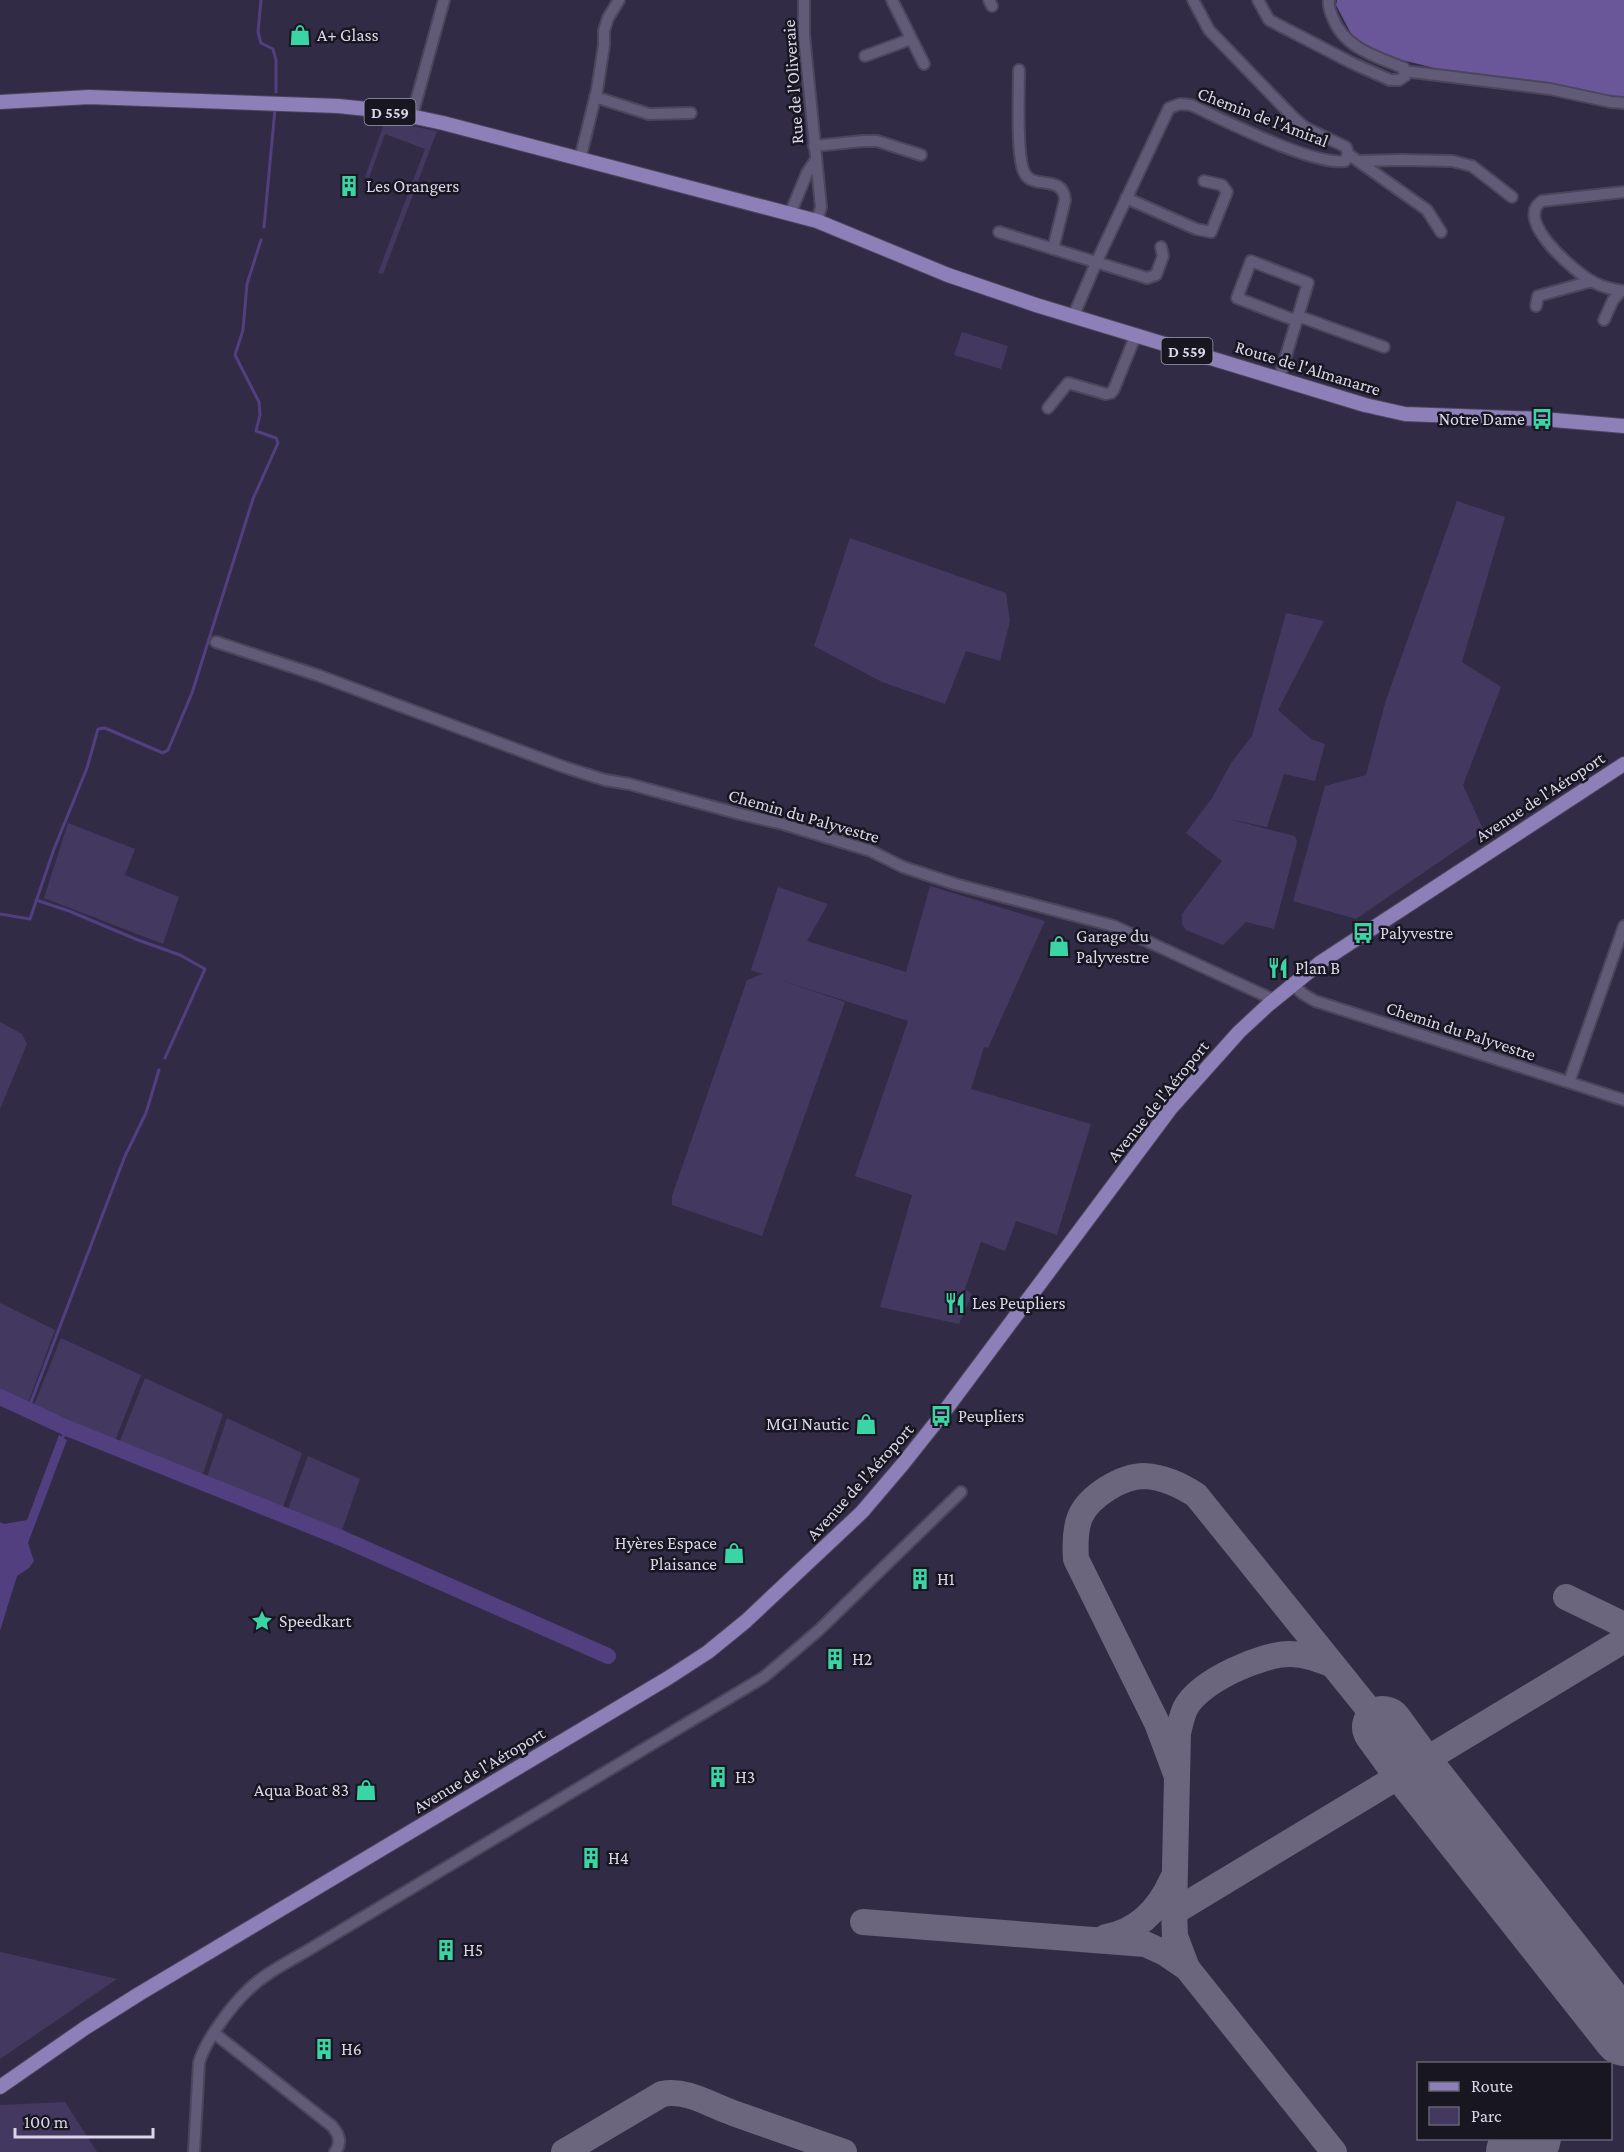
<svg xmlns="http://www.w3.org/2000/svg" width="1624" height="2152" font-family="'Crimson Pro',serif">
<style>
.green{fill:#433960}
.forest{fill:#69579a}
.water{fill:#513f80}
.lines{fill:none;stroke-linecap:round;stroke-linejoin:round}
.stream{stroke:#513f80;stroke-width:3}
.river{stroke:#513f80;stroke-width:16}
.taxiway{stroke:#6b667d;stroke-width:26}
.runway{stroke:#6b667d;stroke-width:62}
.minor-casing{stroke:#4b465c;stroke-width:14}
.major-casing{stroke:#4b465c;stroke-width:16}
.minor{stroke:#615b78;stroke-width:10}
.major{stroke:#8d80b9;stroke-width:14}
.labels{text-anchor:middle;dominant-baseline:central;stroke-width:5;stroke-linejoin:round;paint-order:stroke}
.shield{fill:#181621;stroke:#9f9cac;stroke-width:1.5}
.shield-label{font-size:16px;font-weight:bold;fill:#d9d6e7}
.poi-label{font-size:18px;fill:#d9d6e7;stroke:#181621;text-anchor:start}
.street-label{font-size:18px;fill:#d9d6e7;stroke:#181621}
</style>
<rect width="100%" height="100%" fill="#312b45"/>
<!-- green -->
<g class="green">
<polygon points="385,121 437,131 383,274 378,273 425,149 385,134 369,178 365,177"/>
<polygon points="962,332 1008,346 1001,369 954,355"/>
<polygon points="1457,501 1505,517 1462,662 1501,687 1463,785 1484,831 1356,919 1293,901 1325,786 1366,775 1386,700"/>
<polygon points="850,538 1006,593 1010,621 1000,661 966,651 945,704 882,682 814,646"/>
<polygon points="1286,613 1324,621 1278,710 1311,739 1325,744 1315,781 1284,774 1267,827 1228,819 1295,836 1297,842 1274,929 1246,922 1223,945 1186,930 1182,924 1182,914 1222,861 1186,833 1212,798 1231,763 1252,736"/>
<polygon points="68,823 135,849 125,875 179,897 163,944 44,898"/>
<polygon points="930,886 1045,921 988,1048 984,1047 971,1089 1091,1124 1057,1235 1016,1221 1005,1251 981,1242 965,1289 972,1294 959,1324 880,1307 912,1195 855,1176 908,1021 777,979 845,1002 762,1236 672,1205 672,1196 747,980 762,974 751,970 778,887 828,904 807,941 906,972"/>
<polygon points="0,1022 22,1034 27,1044 0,1109"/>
<polygon points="0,1303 55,1330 27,1406 0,1393"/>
<polygon points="61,1338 141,1375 115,1441 34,1405"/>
<polygon points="145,1378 223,1414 202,1476 119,1443"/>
<polygon points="227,1418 302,1453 282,1510 206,1480"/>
<polygon points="308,1456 360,1479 341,1533 287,1512"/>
<polygon points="0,1952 5,1953 117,1979 0,2059"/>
<polygon points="65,2102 97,2152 0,2152 0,2105"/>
</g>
<!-- forest -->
<polygon class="forest" points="1337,0 1624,0 1624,103 1527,91 1398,59 1356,43 1336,5"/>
<!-- water -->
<polygon class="water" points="59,1435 67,1440 28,1543 34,1561 29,1568 17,1576 0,1631 0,1522 4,1524 27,1520"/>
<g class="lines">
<!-- stream -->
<g class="stream">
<polyline points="261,0 258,32 261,43 273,49 276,60 276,92"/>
<polyline points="264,227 275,109"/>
<polyline points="36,900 69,911 138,940 180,955 205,969 165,1058"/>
<polyline points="0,914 30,919 54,849 87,768 98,729 105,728 163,753 168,750 192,693 253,499 278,443 276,438 256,431 260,415 259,402 235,355 243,330 247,284 261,240"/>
<polyline points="28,1410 125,1156 146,1113 159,1070"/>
<polyline points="63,1437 67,1428"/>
</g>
<!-- river -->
<polyline class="river" points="0,1397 67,1428 341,1538 608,1656"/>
<!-- taxiway -->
<g class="taxiway">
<polyline points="1566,1597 1624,1625"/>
<path d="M 1331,1664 C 1318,1659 1305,1654 1291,1654 C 1263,1653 1200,1681 1186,1707 C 1182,1714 1180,1725 1178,1733 L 1174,1912 L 1175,1936 L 1187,1968 L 1334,2152"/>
<path d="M 1176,1774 L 1157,1723 L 1076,1559 C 1075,1545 1075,1530 1080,1517 C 1089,1496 1122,1476 1144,1476 C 1164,1477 1180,1485 1196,1495 L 1383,1727"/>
<polyline points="1174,1912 1624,1640"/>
<polyline points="863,1922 1145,1944 1165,1953 1187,1968"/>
<path d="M 1106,1937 C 1139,1931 1159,1909 1172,1880"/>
<path d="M 564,2152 L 662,2094 C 687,2089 710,2105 733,2113 C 770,2126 807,2139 844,2152"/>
</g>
<!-- runway -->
<g class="runway">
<polyline points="1383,1727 1412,1767 1624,2035"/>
<polyline points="1517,2152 1530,2138"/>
</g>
<defs>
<g id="minor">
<polyline points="804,0 804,35 821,207 817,221"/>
<polyline points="892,0 924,64"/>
<polyline points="989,0 992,6"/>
<path d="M 1258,0 L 1269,20 L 1352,63 L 1390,80 L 1399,80 L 1405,76 L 1404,68 C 1377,57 1344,48 1333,18 C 1330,12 1328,7 1329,0"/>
<polyline points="865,56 911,39"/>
<path d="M 1019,70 C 1019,92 1016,155 1024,172 C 1032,191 1063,173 1065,200 L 1053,249"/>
<polyline points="1404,71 1550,89 1611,102 1624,103"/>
<polyline points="595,97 649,114 691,113"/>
<polyline points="412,116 444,0"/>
<polyline points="814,146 863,141 877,141 921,155"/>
<polyline points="1348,154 1358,161 1402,160 1452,161 1472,166 1512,197"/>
<polyline points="580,159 597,90 604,45 604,31 608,18 619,0"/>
<polyline points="1358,161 1427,210 1441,232"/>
<path d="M 1624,192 L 1542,201 C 1513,220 1575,272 1593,282 C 1601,286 1614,290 1624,291"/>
<polyline points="1126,198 1196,229 1211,232 1227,192 1222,185 1204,181"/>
<polyline points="790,214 807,173 815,161"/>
<polyline points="999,232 1147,278 1156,275 1163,256 1161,247"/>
<polyline points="1536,306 1538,296 1592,281"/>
<polyline points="1298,316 1384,347"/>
<path d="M 1073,317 L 1096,263 L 1169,108 L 1180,104 L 1191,105 C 1224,120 1313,166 1345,161 L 1348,154 L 1346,147 L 1306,128 L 1293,117 L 1209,30 L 1193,0"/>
<polyline points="1604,320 1613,300 1621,291"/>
<polyline points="1279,379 1308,283 1251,261 1237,298 1297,321"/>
<polyline points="1048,408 1068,383 1106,394 1111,393 1114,389 1135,337"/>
<polyline points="216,642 320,676 564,767 605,780 629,784 740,814 783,824 871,851 903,867 955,884 1114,926 1268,997 1272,1001"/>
<polyline points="1293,985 1303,994 1315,1001 1624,1100"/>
<polyline points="1569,1082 1624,926"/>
<path d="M 214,2033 L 332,2126 C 339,2134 342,2143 335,2152"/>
<path d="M 194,2152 L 199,2063 C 204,2042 232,2005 248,1990 C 264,1974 286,1963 305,1952 L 764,1677 L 819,1630 L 961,1492"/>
</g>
<g id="major">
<polyline points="0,102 89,97 338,106 387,111 443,123 817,221 948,275 1036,305 1365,405 1405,414 1542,419 1624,426"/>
<polyline points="0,2087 85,2028 139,1994 668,1678 708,1652 746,1621 862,1512 902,1465 941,1416 1171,1108 1239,1032 1268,1005 1321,962 1624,764"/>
</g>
</defs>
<!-- minor casing -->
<use href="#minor" class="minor-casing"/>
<!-- major casing -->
<use href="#major" class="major-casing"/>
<!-- minor -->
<use href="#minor" class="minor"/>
<!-- major -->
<use href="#major" class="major"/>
</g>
<!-- icons -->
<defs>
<symbol id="shop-bare" viewBox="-9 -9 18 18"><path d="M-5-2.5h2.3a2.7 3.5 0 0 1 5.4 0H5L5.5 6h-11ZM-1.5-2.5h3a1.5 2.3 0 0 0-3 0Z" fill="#3bd4a4" stroke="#181621" stroke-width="2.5" paint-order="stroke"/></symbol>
<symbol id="building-bare" viewBox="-9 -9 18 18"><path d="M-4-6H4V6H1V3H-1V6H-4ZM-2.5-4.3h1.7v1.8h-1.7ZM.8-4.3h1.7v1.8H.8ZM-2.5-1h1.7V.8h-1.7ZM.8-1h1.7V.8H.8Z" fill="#3bd4a4" stroke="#181621" stroke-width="2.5" paint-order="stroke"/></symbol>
<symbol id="bus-bare" viewBox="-9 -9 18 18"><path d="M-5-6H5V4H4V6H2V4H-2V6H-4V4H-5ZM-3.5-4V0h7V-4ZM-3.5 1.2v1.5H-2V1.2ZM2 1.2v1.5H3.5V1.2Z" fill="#3bd4a4" stroke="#181621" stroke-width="2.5" paint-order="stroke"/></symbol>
<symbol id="restaurant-bare" viewBox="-9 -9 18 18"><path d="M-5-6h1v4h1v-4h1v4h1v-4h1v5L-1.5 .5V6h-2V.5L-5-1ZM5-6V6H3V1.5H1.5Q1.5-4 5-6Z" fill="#3bd4a4" stroke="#181621" stroke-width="2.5" paint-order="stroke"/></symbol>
<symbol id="sight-bare" viewBox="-9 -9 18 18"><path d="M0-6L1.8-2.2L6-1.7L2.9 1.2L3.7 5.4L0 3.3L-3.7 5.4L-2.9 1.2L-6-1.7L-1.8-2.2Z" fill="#3bd4a4" stroke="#181621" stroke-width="2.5" paint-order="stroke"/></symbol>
</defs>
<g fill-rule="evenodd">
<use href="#shop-bare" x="285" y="20" width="30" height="30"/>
<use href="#building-bare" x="334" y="171" width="30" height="30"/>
<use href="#bus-bare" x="1527" y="404" width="30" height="30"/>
<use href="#bus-bare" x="1348" y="918" width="30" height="30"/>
<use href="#shop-bare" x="1044" y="931" width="30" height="30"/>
<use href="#restaurant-bare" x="1263" y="953" width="30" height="30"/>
<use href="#restaurant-bare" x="940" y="1288" width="30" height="30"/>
<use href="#bus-bare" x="926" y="1401" width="30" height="30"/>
<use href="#shop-bare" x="851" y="1409" width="30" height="30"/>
<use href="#shop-bare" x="719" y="1538" width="30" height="30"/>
<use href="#building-bare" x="905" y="1564" width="30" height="30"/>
<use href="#sight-bare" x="247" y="1606" width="30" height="30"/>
<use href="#building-bare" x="820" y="1644" width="30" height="30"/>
<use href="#building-bare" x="703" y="1762" width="30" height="30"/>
<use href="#shop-bare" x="351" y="1775" width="30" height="30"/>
<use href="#building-bare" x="576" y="1843" width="30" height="30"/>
<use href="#building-bare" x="431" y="1935" width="30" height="30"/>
<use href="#building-bare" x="309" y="2034" width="30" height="30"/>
</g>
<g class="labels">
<!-- shield labels -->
<g class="shield">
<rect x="364.5" y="99" width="51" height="26" rx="4.5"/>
<rect x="1161.5" y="338" width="51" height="26" rx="4.5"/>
</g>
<g class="shield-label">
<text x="390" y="112">D 559</text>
<text x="1187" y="351">D 559</text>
</g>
<!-- poi labels -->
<g class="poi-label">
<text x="317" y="35">A+ Glass</text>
<text x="366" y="186">Les Orangers</text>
<text x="1525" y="419" text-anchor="end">Notre Dame</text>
<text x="1380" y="933">Palyvestre</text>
<text x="1076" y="936">Garage du<tspan x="1076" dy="21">Palyvestre</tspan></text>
<text x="1295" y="968">Plan B</text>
<text x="972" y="1303">Les Peupliers</text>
<text x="958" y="1416">Peupliers</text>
<text x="849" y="1424" text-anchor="end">MGI Nautic</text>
<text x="717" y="1543" text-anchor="end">Hyères Espace<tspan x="717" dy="21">Plaisance</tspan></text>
<text x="937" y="1579">H1</text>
<text x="279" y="1621">Speedkart</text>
<text x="852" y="1659">H2</text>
<text x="735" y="1777">H3</text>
<text x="349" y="1790" text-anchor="end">Aqua Boat 83</text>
<text x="608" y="1858">H4</text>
<text x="463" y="1950">H5</text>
<text x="341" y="2049">H6</text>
</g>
<!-- street labels -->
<g class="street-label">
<text transform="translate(793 82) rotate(-94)">Rue de l'Oliveraie</text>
<text transform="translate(1263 117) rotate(21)">Chemin de l'Amiral</text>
<text transform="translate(1308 368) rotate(17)">Route de l'Almanarre</text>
<text transform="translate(1540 797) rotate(-33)">Avenue de l'Aéroport</text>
<text transform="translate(804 816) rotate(16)">Chemin du Palyvestre</text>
<text transform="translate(1461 1031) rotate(18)">Chemin du Palyvestre</text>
<text transform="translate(1158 1101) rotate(-51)">Avenue de l'Aéroport</text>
<text transform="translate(860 1482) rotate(-48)">Avenue de l'Aéroport</text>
<text transform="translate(479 1770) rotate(-31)">Avenue de l'Aéroport</text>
</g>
</g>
<!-- legend -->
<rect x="1417" y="2062" width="195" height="78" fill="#181621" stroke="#656370" stroke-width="1.5"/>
<rect x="1429" y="2082" width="30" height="9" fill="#8d80b9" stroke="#656370" stroke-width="1.5"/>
<text x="1471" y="2092" font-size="18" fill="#d9d6e7">Route</text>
<rect x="1429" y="2107" width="30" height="18" fill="#433960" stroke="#656370" stroke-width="1.5"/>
<text x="1471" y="2122" font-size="18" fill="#d9d6e7">Parc</text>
<!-- scale -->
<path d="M15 2128v9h138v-9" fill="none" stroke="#d9d6e7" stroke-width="3"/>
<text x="24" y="2128" font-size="18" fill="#d9d6e7" stroke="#181621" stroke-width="4.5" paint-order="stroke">100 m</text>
</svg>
